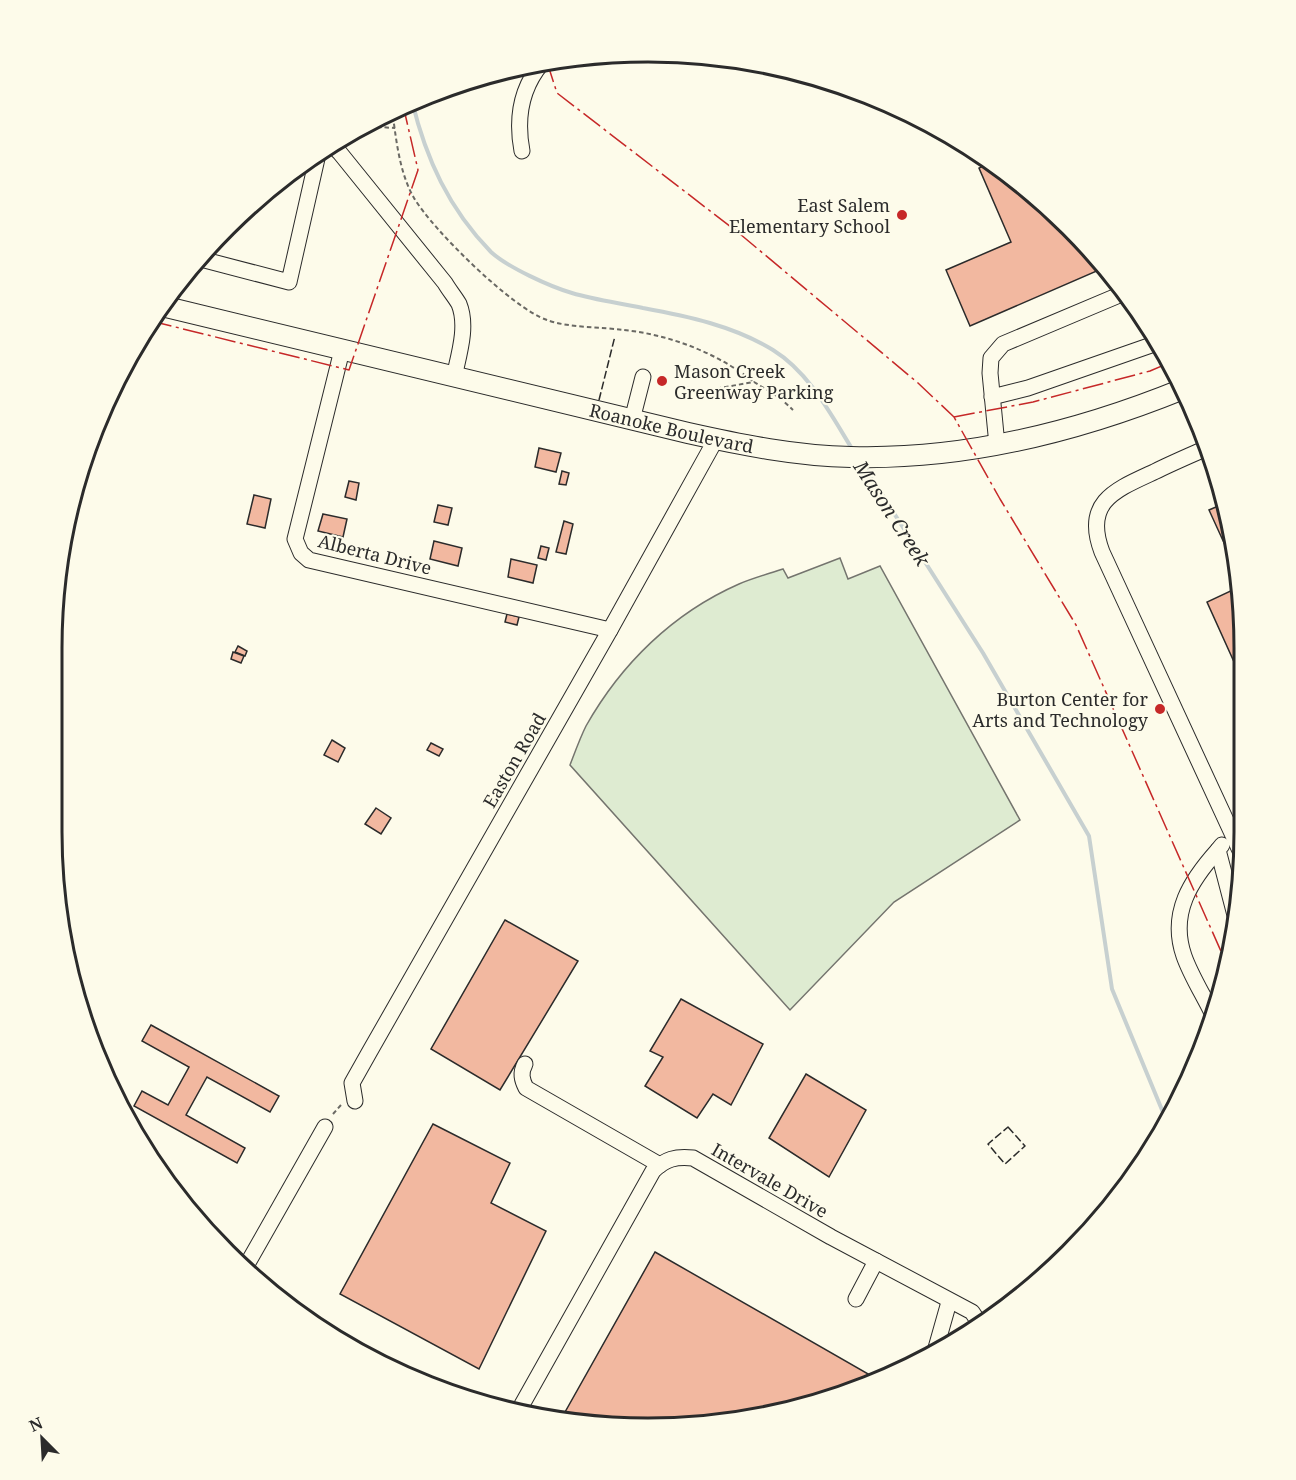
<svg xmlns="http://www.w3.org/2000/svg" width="1296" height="1480" font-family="'Noto Serif',serif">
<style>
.green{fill:#deebd1;stroke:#74746e;stroke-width:1.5}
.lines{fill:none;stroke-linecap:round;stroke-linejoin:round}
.stream{stroke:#c7d0d0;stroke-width:4}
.building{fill:#f2b8a0;stroke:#2b2b2b;stroke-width:1.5}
.minor-casing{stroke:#2b2b2b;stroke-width:17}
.major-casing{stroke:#2b2b2b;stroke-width:22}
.path{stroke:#6a6964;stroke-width:2;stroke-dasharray:4.5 3;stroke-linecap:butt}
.minor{stroke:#fdfbea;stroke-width:15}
.major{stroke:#fdfbea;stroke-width:20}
.fence{stroke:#2b2b2b;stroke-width:1.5;stroke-dasharray:8 3;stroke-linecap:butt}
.power{stroke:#c62828;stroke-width:1.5;stroke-dasharray:21 4.5 3 4.5;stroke-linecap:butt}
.poi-dot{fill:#c62828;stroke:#fdfbea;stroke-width:2}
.labels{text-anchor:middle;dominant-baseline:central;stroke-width:4.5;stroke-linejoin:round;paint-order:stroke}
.poi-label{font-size:18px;fill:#2b2b2b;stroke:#fdfbea;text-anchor:end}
.street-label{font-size:18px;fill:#2b2b2b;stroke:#fdfbea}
.water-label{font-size:20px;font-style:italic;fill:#2b2b2b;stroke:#fdfbea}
.rim{fill:none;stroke:#2b2b2b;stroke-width:3}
</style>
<rect width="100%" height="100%" fill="#fdfbea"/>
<!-- green -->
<path class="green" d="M 840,558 L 848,579 L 880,566 L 1020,820 L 894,902 L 790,1010 L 570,765 C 575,752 580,738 586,726 C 621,664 673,613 739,584 C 753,578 768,574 783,569 L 788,578 Z"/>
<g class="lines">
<!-- stream -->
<g class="stream">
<path d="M 412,101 C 426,159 449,209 491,252 C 507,267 551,287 572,293 C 595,300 620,303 643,308 C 687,316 734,326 773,350 C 810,373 831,415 854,452"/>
<polyline points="862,463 983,653 1089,836 1112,989 1167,1122"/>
</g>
</g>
<!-- building -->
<g class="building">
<polygon points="992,162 1012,175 1097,255 1106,267 970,326 946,270 1011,242 979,168"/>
<polygon points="539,448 561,453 556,472 535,467"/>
<polygon points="562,471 569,473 566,485 559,484"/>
<polygon points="349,481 359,483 356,500 345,497"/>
<polygon points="254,495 271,499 265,528 247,524"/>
<polygon points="1223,504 1233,554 1230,556 1209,510"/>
<polygon points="438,505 452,508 448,525 434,522"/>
<polygon points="323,514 347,519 343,537 318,531"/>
<polygon points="564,521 573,524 566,554 556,552"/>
<polygon points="434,541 462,548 458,566 430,559"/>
<polygon points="541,546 549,548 546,560 538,558"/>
<polygon points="511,559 537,565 533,583 508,577"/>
<polygon points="1239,587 1244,609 1244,684 1207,602"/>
<polygon points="507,614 519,617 517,625 505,622"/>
<polygon points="238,646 247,651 245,656 235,652"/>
<polygon points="233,652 244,656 241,663 231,659"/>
<polygon points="332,740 345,748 338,762 324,755"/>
<polygon points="431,743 443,749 439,756 427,750"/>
<polygon points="376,808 391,818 381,834 365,824"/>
<polygon points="505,920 578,961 500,1090 431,1049"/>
<polygon points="681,999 763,1044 731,1105 713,1094 697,1118 645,1086 663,1057 650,1051"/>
<polygon points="151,1025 279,1096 270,1112 207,1077 186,1115 245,1148 237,1163 134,1106 142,1091 168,1105 189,1067 142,1041"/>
<polygon points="806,1074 866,1110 829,1177 769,1138"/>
<polygon points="433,1124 510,1163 491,1203 546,1231 479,1369 340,1294"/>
<polygon points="655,1252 870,1375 864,1386 840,1397 687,1428 570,1424 560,1421"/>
</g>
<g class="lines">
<defs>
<g id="minor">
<path d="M 332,145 L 340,153 L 445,283 C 449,290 455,297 459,304 C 468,326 459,354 454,377"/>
<path d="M 522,151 C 516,119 521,88 542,63"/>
<polyline points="197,258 289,282 318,154"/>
<polyline points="342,350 295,539 301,553 309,560 610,630"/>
<polyline points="992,397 1028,388 1160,342"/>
<polyline points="632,420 643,377"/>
<polyline points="997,445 990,373 991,358 1003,344 1124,293"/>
<path d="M 1209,447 C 1191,455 1172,463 1154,472 C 1115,490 1083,502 1102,552 L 1243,857"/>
<polyline points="1222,845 1218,850 1236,919"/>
<path d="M 1213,1015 C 1204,996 1191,976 1184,956 C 1169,913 1191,880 1218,850"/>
<path d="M 525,1064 C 520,1073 522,1080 526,1088 L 660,1165"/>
<polyline points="355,1101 352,1083 370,1051 610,630 716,439"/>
<polyline points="245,1268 325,1127"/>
<polyline points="856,1299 876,1261"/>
<polyline points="934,1355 949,1302"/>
<path d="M 519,1410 L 653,1171 C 665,1159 676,1156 693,1158 L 831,1237 L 972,1312 L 980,1324"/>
</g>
<g id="major">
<path id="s1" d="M 162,306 L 688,433 C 742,445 796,456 851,457 C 965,460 1077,432 1183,389"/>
</g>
</defs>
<!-- minor casing -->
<use href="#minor" class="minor-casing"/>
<!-- major casing -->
<use href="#major" class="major-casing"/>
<!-- path -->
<g class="path">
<path d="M 392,109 C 396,138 399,172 414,198 C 432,229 513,309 547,320 C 569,328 601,327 624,330 C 671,335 717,353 754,382"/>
<polyline points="362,126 395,128"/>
<polyline points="680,386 702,391 754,382 780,398 793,410"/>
<polyline points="333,1114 341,1105"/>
</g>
<!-- minor -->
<use href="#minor" class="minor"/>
<!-- major -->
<use href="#major" class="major"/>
<!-- fence -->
<g class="fence">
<polyline points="599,400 615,336"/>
<polygon points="1008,1127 1025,1146 1005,1164 988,1144"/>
</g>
<!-- power -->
<g class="power">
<polyline points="547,62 557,93 740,234 918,383 954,417 1000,499 1076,625 1228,967"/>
<polyline points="151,321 349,370 418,170 403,105"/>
<polyline points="954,417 1033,402 1150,371 1171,362"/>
</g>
</g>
<!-- markers -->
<g class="poi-dot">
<circle cx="902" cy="215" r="6"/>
<circle cx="662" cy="381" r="6"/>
<circle cx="1160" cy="709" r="6"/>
</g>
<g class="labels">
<!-- poi labels -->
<g class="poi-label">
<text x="890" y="205">East Salem<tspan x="890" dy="21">Elementary School</tspan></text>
<text x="674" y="371" text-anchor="start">Mason Creek<tspan x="674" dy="21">Greenway Parking</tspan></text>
<text x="1148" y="699">Burton Center for<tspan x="1148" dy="21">Arts and Technology</tspan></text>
</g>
<!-- street labels -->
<g class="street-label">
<text stroke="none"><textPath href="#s1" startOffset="524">Roanoke Boulevard</textPath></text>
<text transform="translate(375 554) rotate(14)">Alberta Drive</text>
<text transform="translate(514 760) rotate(-60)">Easton Road</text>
<text transform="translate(770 1180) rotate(30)">Intervale Drive</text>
</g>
<!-- water labels -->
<g class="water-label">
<text transform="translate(892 513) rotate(57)">Mason Creek</text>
</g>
</g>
<!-- crop -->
<path d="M0 0H1296V1480H0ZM648 62H648A586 586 0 0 1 1234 648V832A586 586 0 0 1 648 1418H648A586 586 0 0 1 62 832V648A586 586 0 0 1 648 62Z" fill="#fdfbea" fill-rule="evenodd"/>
<path class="rim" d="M648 62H648A586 586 0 0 1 1234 648V832A586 586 0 0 1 648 1418H648A586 586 0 0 1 62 832V648A586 586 0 0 1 648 62Z"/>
<!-- north arrow -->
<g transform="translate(42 1438) rotate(336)" stroke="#fdfbea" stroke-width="4.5" paint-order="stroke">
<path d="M0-4.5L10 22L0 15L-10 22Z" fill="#2b2b2b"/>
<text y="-9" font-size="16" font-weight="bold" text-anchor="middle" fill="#2b2b2b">N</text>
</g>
</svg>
